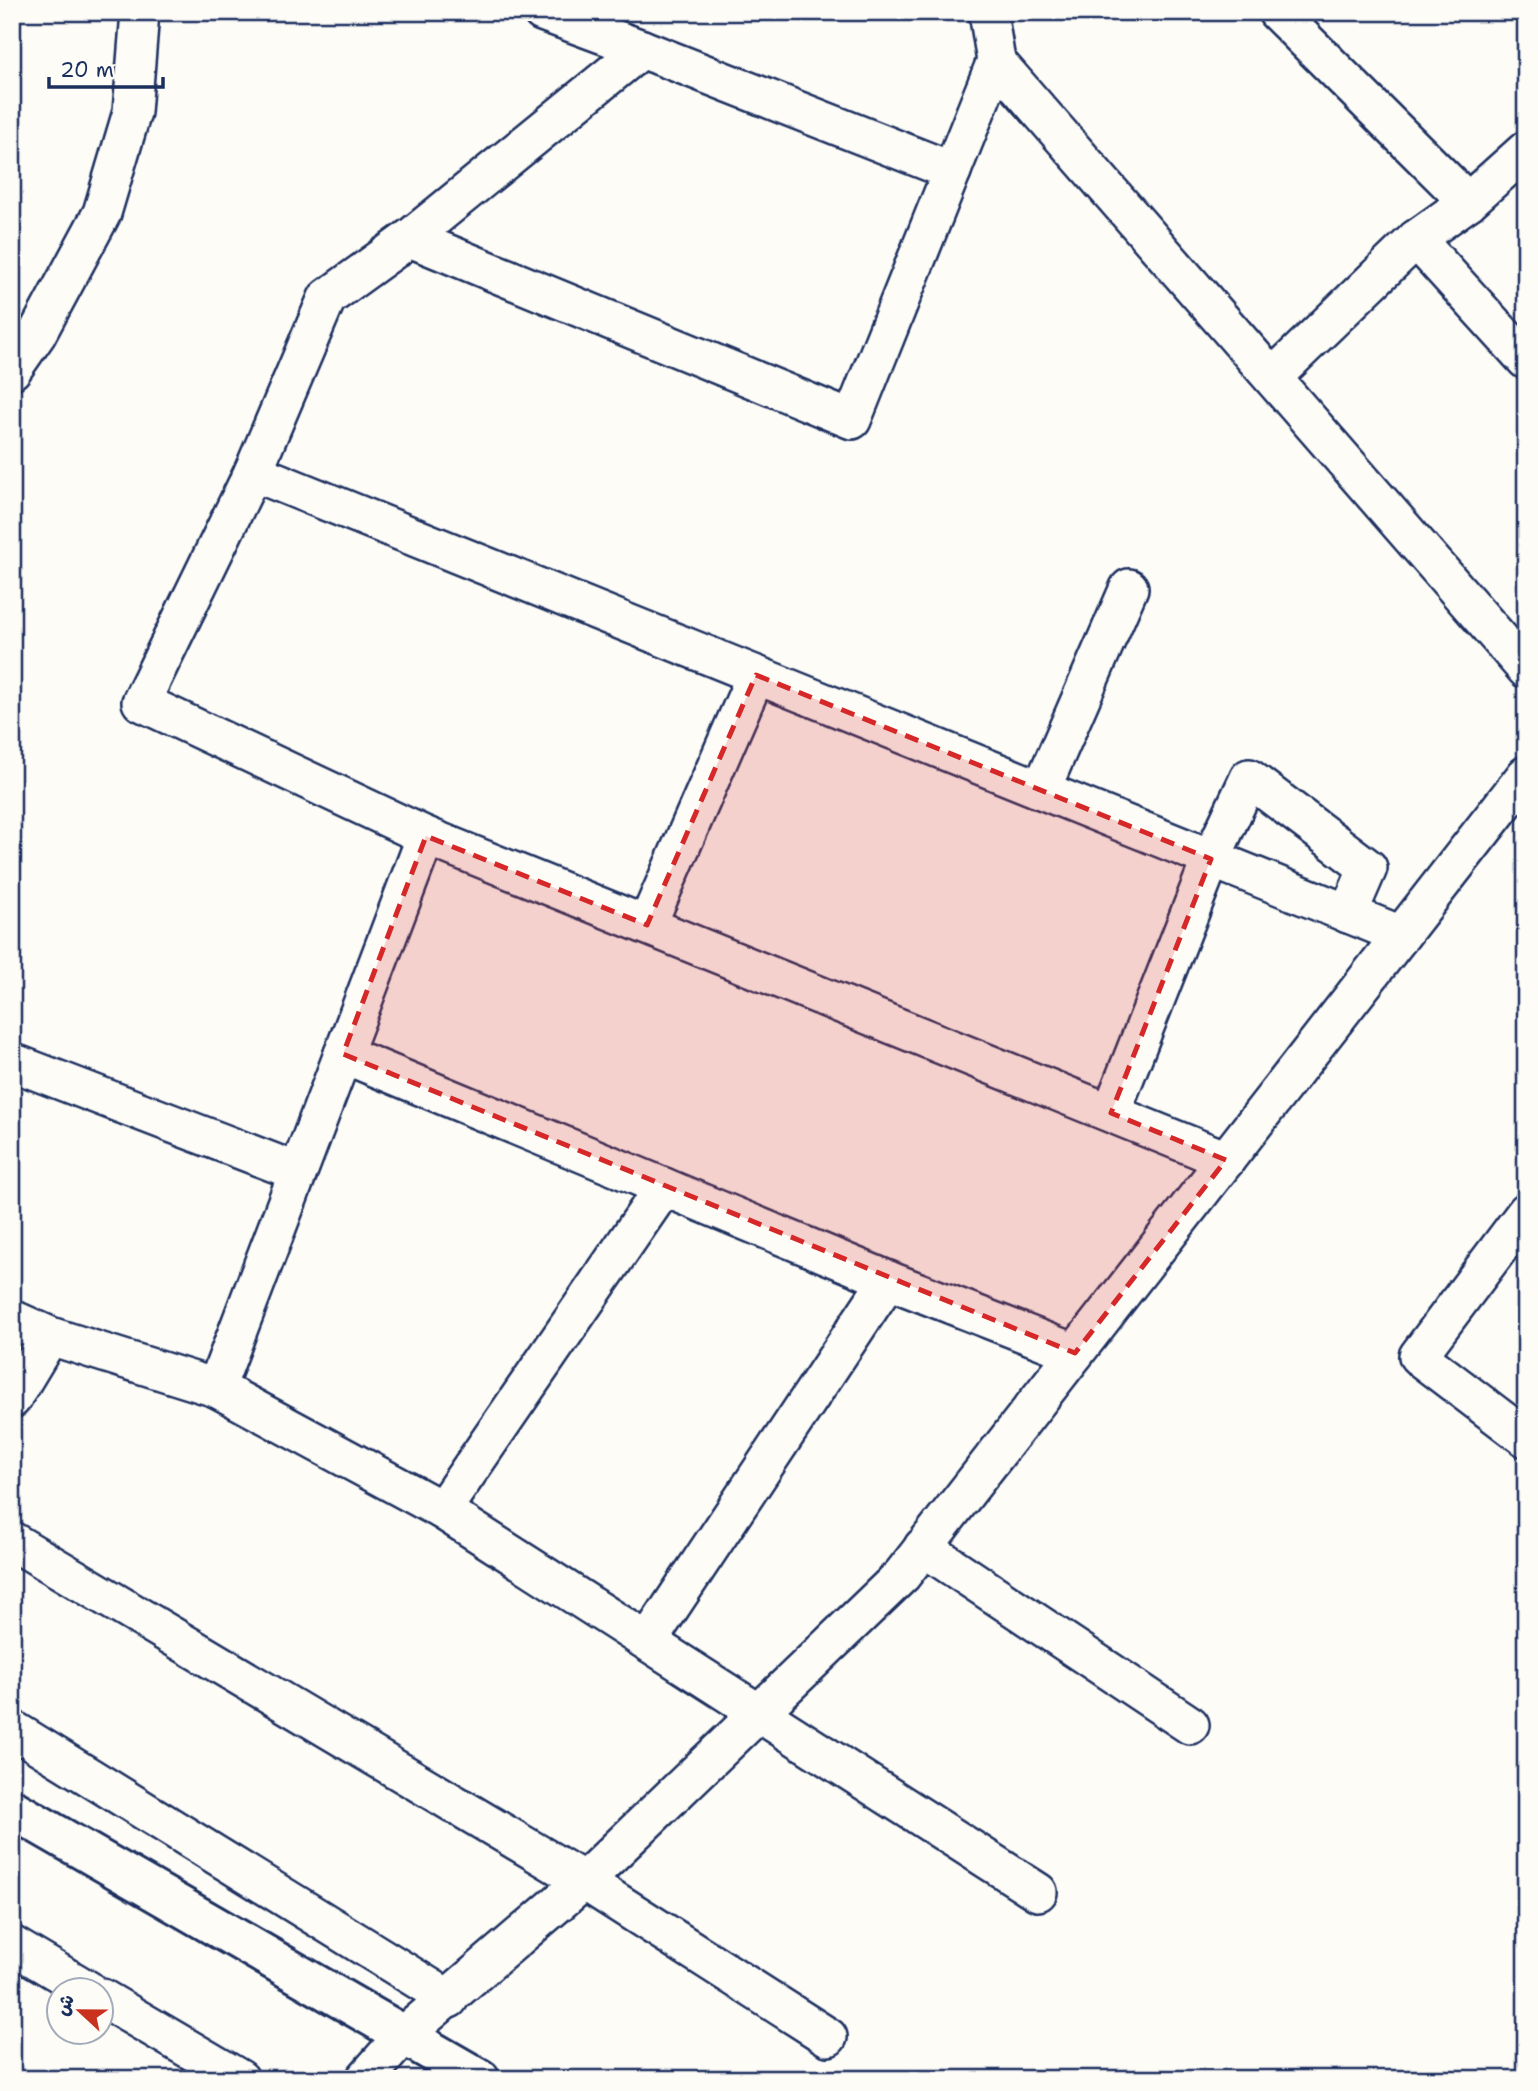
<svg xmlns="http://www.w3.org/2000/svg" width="1538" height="2091" font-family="'Shantell Sans','Playpen Sans Arabic',sans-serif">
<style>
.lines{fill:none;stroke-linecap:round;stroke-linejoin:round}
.street-casing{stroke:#1b2f5e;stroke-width:42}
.primary-casing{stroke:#1b2f5e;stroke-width:44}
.street{stroke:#fdfcf7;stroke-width:37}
.primary{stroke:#fdfcf7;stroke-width:38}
.marked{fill:#d62828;fill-opacity:0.2;stroke:#d62828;stroke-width:5;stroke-dasharray:14 9;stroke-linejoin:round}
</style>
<rect width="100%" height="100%" fill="#fdfcf7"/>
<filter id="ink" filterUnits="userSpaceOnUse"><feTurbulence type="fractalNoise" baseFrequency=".0143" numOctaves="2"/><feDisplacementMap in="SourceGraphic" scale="14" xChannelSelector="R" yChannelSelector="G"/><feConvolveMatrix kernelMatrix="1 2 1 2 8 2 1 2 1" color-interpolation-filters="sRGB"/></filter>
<g filter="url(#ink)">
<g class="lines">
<defs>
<g id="street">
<polyline points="542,12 642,49 952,171"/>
<polyline points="1277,12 1468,202"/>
<polyline points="642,49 410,238 327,298 253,472 141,702 426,836 1226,1160"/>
<polyline points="996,61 1526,669"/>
<polyline points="410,238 852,420 996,61 988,12"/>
<polyline points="1416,239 1526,360"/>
<polyline points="12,370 37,334 102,213 132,112 140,12"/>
<polyline points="1273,377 1416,239 1468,202 1526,150"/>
<polyline points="253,472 1401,935"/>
<polyline points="1041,790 1129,588"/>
<polyline points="647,925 756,675"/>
<polyline points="343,1054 888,1280 1075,1353"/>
<polyline points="12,1062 298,1172"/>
<polyline points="1111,1113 1211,859 1249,778 1368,868 1348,914"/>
<polyline points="1526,1212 1418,1356 1526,1438"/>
<polyline points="12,1319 50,1336 216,1388 442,1510 1038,1892"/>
<polyline points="216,1388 426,836"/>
<polyline points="12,1399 50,1336"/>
<polyline points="442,1510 664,1187"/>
<polyline points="12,1541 584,1881 828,2037"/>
<polyline points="923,1547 1190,1725"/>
<polyline points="648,1641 888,1280"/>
<polyline points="12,1729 449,1999"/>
<polyline points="12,1945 88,1990"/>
<polyline points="102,1998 240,2079"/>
<polyline points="365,2079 404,2035 584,1881 902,1575 1526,775"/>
</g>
<polyline id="primary" points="12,1809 480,2079"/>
</defs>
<!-- street casing -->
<use href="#street" class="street-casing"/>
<!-- primary casing -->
<use href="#primary" class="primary-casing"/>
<!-- street -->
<use href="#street" class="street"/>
<!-- primary -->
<use href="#primary" class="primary"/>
</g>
</g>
<!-- marked area -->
<path class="marked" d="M 756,675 L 1211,859 L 1111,1113 L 1226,1160 L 1075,1353 L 343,1054 L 426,836 L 647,925 Z"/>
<!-- margin -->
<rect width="1538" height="2091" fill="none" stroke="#fdfcf7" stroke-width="42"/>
<rect x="21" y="21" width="1496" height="2049" fill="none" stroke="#1b2f5e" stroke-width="2.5" filter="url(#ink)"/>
<!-- north arrow -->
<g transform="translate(80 2011) rotate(292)"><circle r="33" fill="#fdfcf7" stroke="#a3aaba" stroke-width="2"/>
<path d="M0-5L12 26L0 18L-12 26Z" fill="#c8321e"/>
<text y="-10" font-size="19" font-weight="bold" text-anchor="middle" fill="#1b2f5e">ش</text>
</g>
<!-- scale -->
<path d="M49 77v10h114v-10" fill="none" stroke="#1b2f5e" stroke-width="3.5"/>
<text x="60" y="77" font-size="21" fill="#1b2f5e" stroke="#fdfcf7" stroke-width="5" paint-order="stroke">20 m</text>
</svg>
